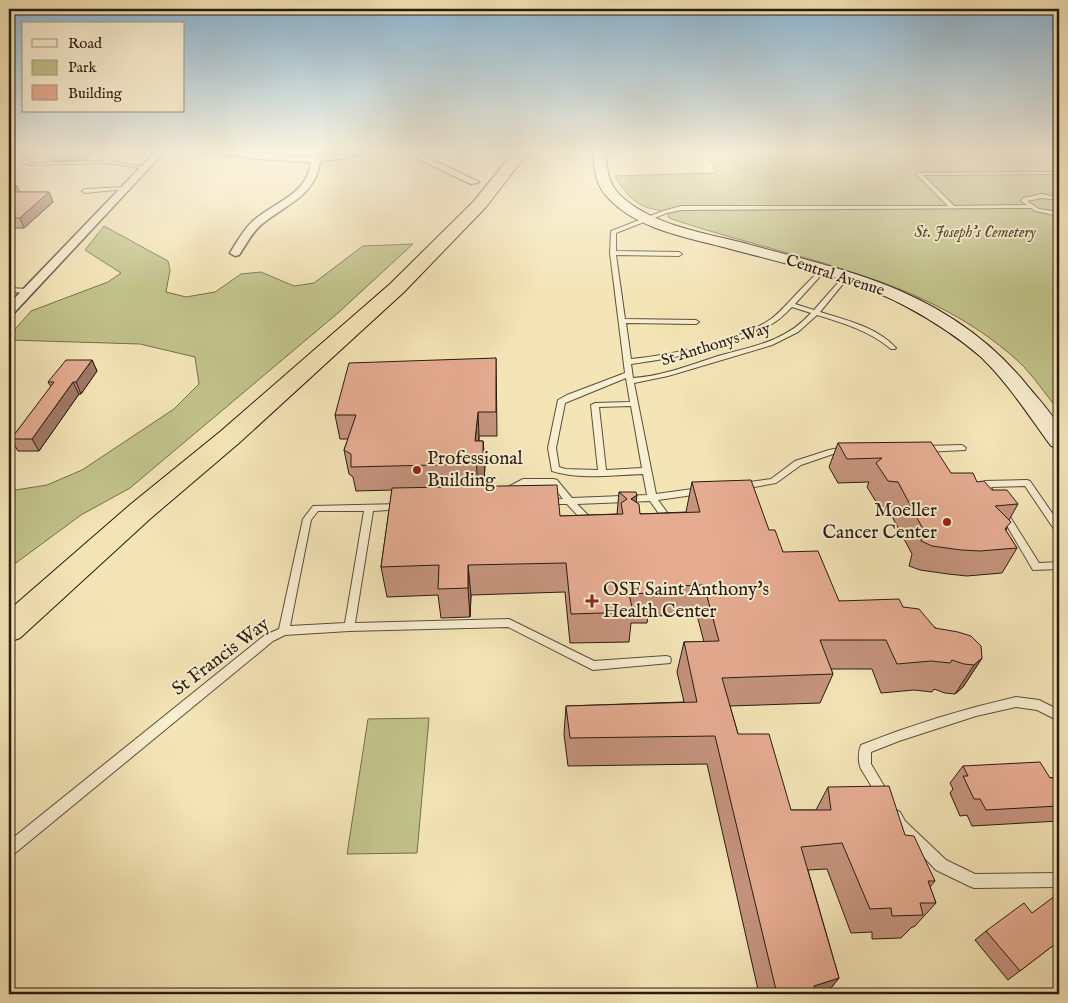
<svg xmlns="http://www.w3.org/2000/svg" width="1068" height="1003" font-family="'IM FELL English',serif">
<style>
.green{fill:#c1c38a;stroke:#746f4c}
.lines{fill:none;stroke-linecap:round;stroke-linejoin:round}
.lane-casing{stroke:#5b4e39;stroke-width:2}
.street-casing{stroke:#5b4e39;stroke-width:3}
.secondary-casing{stroke:#281b0f;stroke-width:2}
.highway-casing{stroke:#281b0f;stroke-width:2}
.lane{fill:#f8eed0;fill-rule:evenodd}
.street{fill:#f8eed0;fill-rule:evenodd}
.secondary{fill:#f8eed0;fill-rule:evenodd}
.highway{fill:#f4e5b7;fill-rule:evenodd}
.wall{fill:#c6947e;stroke:#281b0f}
.shaded-wall{fill:#a17866;stroke:#281b0f}
.building{fill:#e6ac92;stroke:#281b0f}
.poi-dot{fill:#8f2418;stroke:#f8eed0;stroke-width:2}
.labels{text-anchor:middle;dominant-baseline:central;stroke-width:4;stroke-linejoin:round;paint-order:stroke}
.far-park-label{font-size:16px;font-style:italic;fill:#564d34;stroke:#f8eed0}
.far-street-label{font-size:16px;fill:#281b0f;stroke:#f8eed0}
.poi-label{font-size:19px;fill:#281b0f;stroke:#f8eed0;text-anchor:start}
.street-label{font-size:19px;fill:#281b0f;stroke:#f8eed0}
</style>
<rect width="100%" height="100%" fill="#f4e5b7"/>
<filter id="stains"><feTurbulence type="fractalNoise" baseFrequency=".004" numOctaves="4"/><feColorMatrix values="0 0 0 0 .2 0 0 0 0 .09 0 0 0 0 .02 0 0 0 .5 -.17"/></filter>
<radialGradient id="worn" r=".72"><stop offset=".6" stop-color="#630" stop-opacity="0"/><stop offset="1" stop-color="#630" stop-opacity=".3"/></radialGradient>
<!-- green -->
<g class="green">
<path d="M 706,150 L 1059,150 L 1059,411 C 1046,395 1033,375 1018,361 C 921,273 788,259 669,218 L 668,214 C 662,210 656,210 649,208 C 635,205 621,188 615,176 L 716,173 Z"/>
<polygon points="104,226 168,261 170,270 166,292 186,297 215,292 241,274 261,272 294,286 314,283 363,246 413,244 338,313 130,488 81,515 9,568 9,491 47,485 82,470 174,409 199,384 195,357 140,344 9,340 9,336 31,311 108,282 121,273 85,250"/>
<polygon points="429,718 417,853 347,854 368,719"/>
</g>
<g class="lines">
<defs>
<g id="lane">
<polygon points="33,150 38,150 27,161 31,163 104,161 102,159 107,150 112,150 107,159 111,161 146,168 144,169 110,163 31,165 22,163 22,161"/>
<path d="M 1059,172 L 1059,174 L 923,175 L 954,206 L 1027,205 L 1021,201 L 1023,198 L 1042,194 L 1059,198 L 1059,200 L 1042,198 L 1027,201 L 1039,209 L 1059,212 L 1059,216 L 1035,211 L 1031,208 L 681,210 L 667,213 L 616,233 L 616,251 L 679,252 L 682,254 L 679,256 L 616,255 L 625,319 L 696,320 L 699,322 L 696,324 L 626,323 L 631,359 C 670,355 735,342 768,321 C 776,316 782,309 788,303 C 798,292 809,281 820,270 L 822,269 L 825,271 L 824,272 L 795,304 L 814,310 L 843,277 L 847,277 L 847,279 L 820,312 C 846,320 877,327 896,348 L 895,349 L 891,349 C 870,331 843,323 817,315 L 798,332 L 772,345 L 668,376 L 634,383 L 656,494 L 700,488 L 704,491 L 700,494 L 658,500 L 669,515 L 665,523 L 659,523 L 658,521 L 660,515 L 650,501 L 577,504 L 592,519 L 593,521 L 589,524 L 581,519 L 567,504 L 544,504 L 543,502 L 544,500 L 563,499 L 552,485 L 525,485 L 507,494 L 503,491 L 504,489 L 523,479 L 554,479 L 557,480 L 572,498 L 647,495 L 643,474 C 614,475 581,480 552,471 L 548,448 L 558,400 L 567,395 L 625,373 L 610,253 L 611,231 L 663,211 L 681,206 L 948,206 L 917,175 L 917,173 ZM 792,307 L 811,313 C 784,343 752,346 715,357 C 688,366 662,376 633,378 L 631,364 C 672,359 737,346 772,324 C 779,320 786,313 792,307 ZM 626,378 L 630,402 L 595,403 L 591,405 L 598,470 L 565,469 L 559,467 L 556,448 L 565,403 ZM 631,406 L 642,468 L 606,470 L 599,407 Z"/>
<polygon points="127,187 127,188 125,189 85,193 82,191 85,189"/>
<polygon points="9,288 28,289 31,291 28,293 9,292"/>
<polygon points="962,445 966,448 965,450 925,452 921,449 925,446"/>
<polygon points="844,447 847,448 848,450 847,452 833,454 801,465 776,483 743,489 739,486 743,483 771,479 795,461 829,450"/>
<polygon points="1027,480 1030,481 1059,523 1059,533 1056,532 1025,486 991,487 994,493 990,496 987,495 981,484 985,481"/>
<path d="M 401,504 L 404,505 L 405,507 L 404,509 L 373,511 L 355,623 L 509,619 L 594,661 L 666,656 L 670,657 L 671,660 L 670,663 L 593,670 L 508,627 L 349,631 L 285,635 L 273,641 L 14,854 L 9,855 L 9,841 L 265,635 L 279,629 L 303,519 L 313,506 ZM 318,511 L 364,511 L 345,623 L 290,626 L 311,520 Z"/>
<polygon points="1004,511 1007,512 1039,563 1059,562 1059,569 1033,570 1000,514"/>
<path d="M 1016,697 L 1039,700 L 1059,710 L 1059,721 L 1037,710 L 1016,707 L 976,716 L 899,741 L 871,752 L 871,764 L 890,796 L 888,800 L 884,802 L 880,800 L 861,769 C 858,762 858,752 861,745 C 911,725 963,709 1016,697 Z"/>
<polygon points="896,810 900,812 905,821 946,860 975,874 1059,873 1059,887 974,888 969,886 936,870 897,829 890,816 892,812"/>
</g>
<g id="street">
<polygon points="157,150 166,150 13,314 9,315 9,304"/>
<path d="M 191,150 L 226,150 L 303,157 L 371,150 L 346,158 L 320,161 C 316,196 286,204 262,224 C 252,232 246,245 239,255 L 235,256 L 230,253 C 237,242 243,230 253,221 C 276,201 307,195 311,162 L 260,159 Z"/>
<polygon points="399,150 411,150 479,182 471,184"/>
</g>
<path id="secondary" d="M 593,150 L 605,150 C 607,166 607,181 618,193 C 648,224 700,232 740,242 C 786,255 833,265 878,282 C 935,303 987,336 1026,384 C 1033,393 1058,419 1059,429 C 1060,435 1059,442 1059,448 L 1051,446 C 1029,416 1008,383 981,357 C 959,338 935,322 909,308 C 852,277 785,264 723,247 C 685,237 638,229 609,199 C 595,185 594,169 593,150 Z"/>
<polygon id="highway" points="515,150 530,150 486,207 404,292 239,443 151,518 20,638 9,642 9,610 131,504 221,431 390,284 474,201"/>
</defs>
<!-- lane casing -->
<use href="#lane" class="lane-casing"/>
<!-- street casing -->
<use href="#street" class="street-casing"/>
<!-- secondary casing -->
<use href="#secondary" class="secondary-casing"/>
<!-- highway casing -->
<use href="#highway" class="highway-casing"/>
<!-- lane -->
<use href="#lane" class="lane"/>
<!-- street -->
<use href="#street" class="street"/>
<!-- secondary -->
<use href="#secondary" class="secondary"/>
<!-- highway -->
<use href="#highway" class="highway"/>
</g>
<!-- wall -->
<g class="wall">
<polygon points="96,150 85,160 53,161 51,156"/>
<polygon points="9,186 17,186 19,192 49,192 53,202 24,228 9,228"/>
<polygon points="496,358 497,436 479,436 479,441 483,441 485,465 484,481 479,482 478,486 560,516 617,514 619,492 636,502 640,514 686,512 692,482 769,530 783,552 839,601 903,607 982,658 963,687 955,694 945,693 934,689 932,692 914,690 881,693 872,669 831,669 833,674 820,703 730,706 738,734 791,810 816,810 828,787 905,835 935,881 930,887 936,903 914,927 912,927 901,938 872,939 872,932 851,933 827,869 808,870 839,978 826,994 759,994 707,764 568,766 564,734 566,706 684,702 677,672 684,642 704,642 697,615 648,616 647,623 631,623 629,642 570,643 565,592 471,595 470,617 441,618 438,595 387,597 381,567 392,490 356,491 353,477 349,474 344,450 348,439 340,439 335,415"/>
<polygon points="92,360 97,371 81,394 79,394 39,451 18,451 11,439 51,387 48,382"/>
<polygon points="838,443 951,473 977,482 1018,504 1009,520 1006,531 1017,548 1002,573 967,576 948,574 920,570 909,566 912,554 887,507 878,505 867,487 869,482 838,483 829,467"/>
<polygon points="963,766 1050,778 1059,777 1059,821 972,826 967,815 960,816 950,793 953,789 950,783"/>
<polygon points="986,931 1059,941 1008,980 975,940"/>
</g>
<!-- shaded-wall -->
<g class="shaded-wall">
<polygon points="89,150 96,150 85,160 83,155"/>
<polygon points="17,186 21,196 9,192"/>
<polygon points="49,192 53,202 24,228 20,218"/>
<polygon points="92,360 97,371 81,394 76,382"/>
<polygon points="73,382 79,394 39,451 32,439"/>
<polygon points="478,412 479,436 477,460 483,441 485,465 484,481 479,482 478,489 475,441"/>
<polygon points="637,495 633,525 631,499"/>
<polygon points="468,565 471,595 470,617 468,588"/>
<polygon points="982,658 963,687 955,694 974,665"/>
<polygon points="839,978 826,994 807,994 814,986"/>
</g>
<!-- building -->
<g class="building">
<polygon points="57,150 89,150 83,155 51,156"/>
<polygon points="9,186 17,186 9,192 49,192 20,218 9,218"/>
<polygon points="496,358 496,412 478,412 475,441 483,441 483,457 478,458 476,464 351,467 351,454 344,450 356,415 335,415 349,363"/>
<polygon points="66,360 92,360 76,382 73,382 32,439 11,439 54,382 48,382"/>
<polygon points="931,442 951,473 973,473 977,482 984,481 992,490 1007,490 1018,504 995,506 1011,522 1005,529 1017,548 980,551 961,550 932,546 921,541 923,529 898,482 888,481 876,463 882,458 847,459 838,443"/>
<polygon points="751,480 769,530 775,530 783,552 818,551 839,601 899,599 903,607 919,609 935,628 958,632 971,636 981,646 982,658 974,665 964,664 952,660 950,663 931,661 897,664 886,640 820,640 833,674 722,678 738,734 769,734 791,810 831,810 828,787 889,786 905,835 914,836 935,881 928,881 936,903 920,903 923,915 892,916 891,908 870,909 842,843 801,847 839,978 814,986 815,994 777,994 715,736 570,738 566,706 697,702 684,642 719,641 704,585 650,587 651,593 629,594 633,612 571,614 566,563 468,565 468,588 438,589 439,565 381,567 392,488 557,485 560,516 623,514 621,503 627,499 619,492 636,492 637,495 631,499 639,504 640,514 700,512 692,482"/>
<polygon points="1040,762 1050,778 1059,777 1059,806 986,810 980,799 974,799 963,776 968,776 963,766"/>
<polygon points="1059,893 1059,941 1020,971 986,931 1024,903 1032,913"/>
</g>
<!-- sky -->
<linearGradient id="sky" x2="0" y2="1"><stop stop-color="#8bb7d6"/><stop offset="0.52" stop-color="#faf3df"/><stop offset="1" stop-color="#faf3df" stop-opacity="0"/></linearGradient>
<rect width="1068" height="291" fill="url(#sky)"/>
<!-- markers -->
<g class="poi-dot">
<circle cx="417" cy="470" r="5"/>
<circle cx="947" cy="522" r="5"/>
<path d="M589.5 593.5h5v5h5v5h-5v5h-5v-5h-5v-5h5z"/>
</g>
<g class="labels">
<!-- far-park labels -->
<g class="far-park-label">
<text x="975" y="233">St. Joseph's Cemetery</text>
</g>
<!-- far-street labels -->
<g class="far-street-label">
<text transform="translate(835 276) rotate(18)">Central Avenue</text>
<text transform="translate(716 345) rotate(-17)">St Anthonys Way</text>
</g>
<!-- poi labels -->
<g class="poi-label">
<text x="427" y="459">Professional<tspan x="427" dy="22">Building</tspan></text>
<text x="937" y="511" text-anchor="end">Moeller<tspan x="937" dy="22">Cancer Center</tspan></text>
<text x="603" y="590">OSF Saint Anthony's<tspan x="603" dy="22">Health Center</tspan></text>
</g>
<!-- street labels -->
<g class="street-label">
<text transform="translate(221 657) rotate(-37)">St Francis Way</text>
</g>
</g>
<!-- margin -->
<rect width="1068" height="1003" fill="none" stroke="#f4e5b7" stroke-width="30"/>
<rect x="10" y="10" width="1048" height="983" fill="none" stroke="#281b0f" stroke-width="2.5"/>
<rect x="15" y="15" width="1038" height="973" fill="none" stroke="#281b0f"/>
<!-- legend -->
<rect x="22" y="22" width="162" height="90" fill="#f8eed0" stroke="#a59a83"/>
<rect x="32" y="39" width="25" height="8" fill="#f8eed0" stroke="#a59a83"/>
<text x="68" y="48" font-size="15" fill="#281b0f">Road</text>
<rect x="32" y="60" width="25" height="15" fill="#c1c38a" stroke="#a59a83"/>
<text x="68" y="72" font-size="15" fill="#281b0f">Park</text>
<rect x="32" y="85" width="25" height="15" fill="#e6ac92" stroke="#a59a83"/>
<text x="68" y="98" font-size="15" fill="#281b0f">Building</text>
<rect width="100%" height="100%" filter="url(#stains)"/>
<rect width="100%" height="100%" fill="url(#worn)"/>
</svg>
